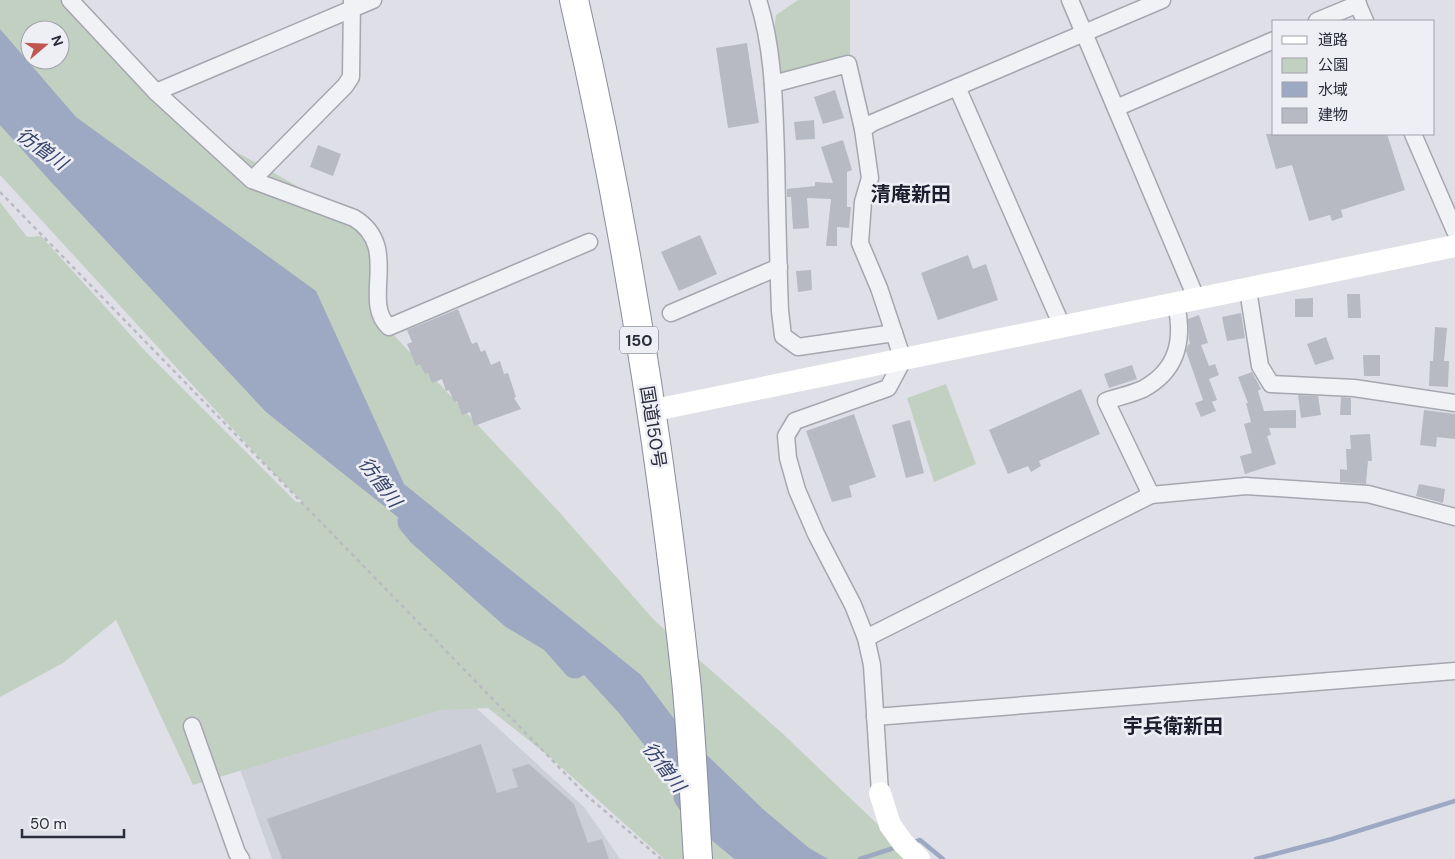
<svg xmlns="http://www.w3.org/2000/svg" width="1455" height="859" font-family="'DM Sans','Noto Sans JP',sans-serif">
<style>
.built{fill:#cdcfd8}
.green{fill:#c2d0c1;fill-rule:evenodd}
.water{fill:#9da8c3}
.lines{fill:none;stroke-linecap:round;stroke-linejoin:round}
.stream{stroke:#9da8c3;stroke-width:4.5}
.river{stroke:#9da8c3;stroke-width:25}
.building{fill:#b7b9c3}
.street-casing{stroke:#a5a6b0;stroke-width:19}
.highway-casing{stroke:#888c9c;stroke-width:30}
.path{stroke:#b9bbc1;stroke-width:2.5;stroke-dasharray:4 4;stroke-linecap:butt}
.street{stroke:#f1f2f5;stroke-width:16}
.secondary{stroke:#fff;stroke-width:22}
.highway{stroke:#fff;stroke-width:28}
.labels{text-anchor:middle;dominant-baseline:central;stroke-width:5;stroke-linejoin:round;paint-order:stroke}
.shield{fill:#eeeff4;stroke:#656673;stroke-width:1}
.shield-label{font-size:16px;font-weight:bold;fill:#2a2c3c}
.street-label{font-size:18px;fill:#2a2c3c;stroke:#eeeff4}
.water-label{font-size:19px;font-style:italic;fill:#38446b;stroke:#eeeff4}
.quarter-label{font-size:20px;font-weight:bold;fill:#1c1e2d;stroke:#eeeff4}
</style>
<rect width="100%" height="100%" fill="#dfe0e7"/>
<!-- built -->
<polygon class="built" points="461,694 585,808 620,859 272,859 240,769"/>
<!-- green -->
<g class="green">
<path d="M 0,0 L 76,0 L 196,129 L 366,225 L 389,330 L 561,514 L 654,620 L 782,733 L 914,859 L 664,859 L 551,758 L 488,708 L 441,710 L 193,785 L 116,620 L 63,663 L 0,697 L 0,202 L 27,237 L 41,236 L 146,352 L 296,502 L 302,502 L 265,464 L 0,175 ZM 30,30 L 60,30 L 60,60 L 30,60 Z"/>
<polygon points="798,0 850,0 850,54 819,72 773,84 771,56 776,15"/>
<polygon points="946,384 976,464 934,482 907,398"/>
</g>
<!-- water -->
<polygon class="water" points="0,29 76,117 316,291 404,484 641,675 687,736 764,810 809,848 828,859 765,859 697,812 619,713 552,640 266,412 52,183 0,125"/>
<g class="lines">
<!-- stream -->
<g class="stream">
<polyline points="911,843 920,840 943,859"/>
<polyline points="860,859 897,847"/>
<polyline points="1256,859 1332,839 1455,801"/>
</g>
<!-- river -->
<g class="river">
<polyline points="410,522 420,534 512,616 552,640 575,666"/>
<polyline points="686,797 697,812 754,859"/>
</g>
</g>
<!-- building -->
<g class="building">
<polygon points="747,43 759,123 728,128 716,48"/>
<polygon points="835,90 844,118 823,124 814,97"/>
<polygon points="814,120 815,139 796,140 794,122"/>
<polygon points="1266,134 1387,134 1405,190 1341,210 1343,217 1332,221 1330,215 1309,221 1292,165 1276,169"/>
<polygon points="843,140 852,170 847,172 847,207 851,207 849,228 837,227 837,246 826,246 831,199 807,198 809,228 793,229 791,197 787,197 787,189 815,186 815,182 833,183 821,147"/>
<polygon points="318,145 341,154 333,176 310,167"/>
<polygon points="700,235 717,274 679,291 661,252"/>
<polygon points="968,255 973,269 986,264 998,300 938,320 921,273"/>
<polygon points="811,270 812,290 798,292 796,271"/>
<polygon points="1347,294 1360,294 1361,318 1348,318"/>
<polygon points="1313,298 1313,317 1295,317 1295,299"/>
<polygon points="458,309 472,344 477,342 481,352 485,350 491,365 500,361 504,374 508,373 516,397 514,398 521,409 474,426 470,412 462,415 457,401 454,402 449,390 446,391 442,379 432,383 428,373 425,374 420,364 416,366 407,344 412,342 407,330"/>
<polygon points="1241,313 1245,338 1227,341 1222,317"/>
<polygon points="1199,315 1208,343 1201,345 1209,366 1215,364 1219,375 1209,379 1217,400 1212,402 1216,411 1201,417 1195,403 1203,400 1186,351 1188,345 1190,344 1189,339 1188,319"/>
<polygon points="1435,327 1447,328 1444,361 1449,361 1448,387 1429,386 1430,361 1433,361"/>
<polygon points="1326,337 1334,359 1315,365 1307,344"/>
<polygon points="1363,355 1380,355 1380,376 1364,376"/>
<polygon points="1132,365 1137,379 1109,388 1104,374"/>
<polygon points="1252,372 1261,389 1258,391 1264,411 1296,410 1296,428 1269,428 1271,435 1267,436 1276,464 1245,474 1240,456 1252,453 1244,424 1251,422 1246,403 1248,403 1238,377"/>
<polygon points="1081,389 1100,434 1039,461 1041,466 1031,472 1028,466 1008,474 989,430"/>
<polygon points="1298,395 1318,396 1321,415 1301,418"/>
<polygon points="1341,397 1351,398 1351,415 1340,415"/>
<polygon points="1424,410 1455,414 1455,439 1437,437 1436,447 1420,445"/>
<polygon points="854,414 876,477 849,486 852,497 832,502 806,431"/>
<polygon points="910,420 924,473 906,478 892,425"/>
<polygon points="1370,434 1372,461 1368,461 1366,484 1340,482 1340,469 1347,470 1346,449 1351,449 1350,435"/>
<polygon points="1419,484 1445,489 1443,503 1416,496"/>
<polygon points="481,744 497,793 518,787 512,769 529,764 574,804 588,843 602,839 609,859 282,859 267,819"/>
</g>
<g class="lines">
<defs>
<g id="street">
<path d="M 70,0 L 156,92 L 252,180 L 354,218 C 402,247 360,301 389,327 L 589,242"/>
<path d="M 758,0 C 774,50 774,103 776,155 C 777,207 778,259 780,311 L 783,336 L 798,347 L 894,333"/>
<polyline points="1070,0 1197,300"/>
<polyline points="1356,0 1365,21"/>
<polyline points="1317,21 1358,4"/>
<polyline points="773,84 848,64 863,129 870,178 863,202 860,243 879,288 903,360 888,388 795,421 786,436 788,458 797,490 816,534 853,605 866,638 872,665 880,793"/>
<polyline points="957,87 1062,326"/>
<polyline points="156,92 373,0"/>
<polyline points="1116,108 1274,40"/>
<polyline points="863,129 872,123 1162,0"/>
<polyline points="1413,134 1455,231"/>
<polyline points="252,180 345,86 351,77 352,0"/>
<polyline points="1248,290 1260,366 1271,384 1354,388 1455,403"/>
<polyline points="671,313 779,267"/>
<path d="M 1151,495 L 1106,401 C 1118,397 1132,394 1143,389 C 1178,370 1184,340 1176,304"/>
<polyline points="866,638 1151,495 1246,486 1368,494 1455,517"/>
<polyline points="875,717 1455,671"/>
<polyline points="192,726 237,853 241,859"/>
</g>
<path id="highway" d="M 574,0 C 626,224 661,452 686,680 C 692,740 694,800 698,859"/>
</defs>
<!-- street casing -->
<use href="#street" class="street-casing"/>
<!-- highway casing -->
<use href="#highway" class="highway-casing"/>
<!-- path -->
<polyline class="path" points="0,192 586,795 661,859"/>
<!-- street -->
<use href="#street" class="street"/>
<!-- secondary -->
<g class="secondary">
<polyline points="650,411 1455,246"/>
<polyline points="880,793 890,825 903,843 919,859"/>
</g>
<!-- highway -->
<use href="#highway" class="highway"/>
</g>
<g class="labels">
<!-- shield labels -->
<rect class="shield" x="620" y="326.5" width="38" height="27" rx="4"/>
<g class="shield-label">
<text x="639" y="340">150</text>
</g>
<!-- street labels -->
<g class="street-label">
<text transform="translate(653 427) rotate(81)">国道150号</text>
</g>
<!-- water labels -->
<g class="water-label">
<text transform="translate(42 149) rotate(36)">彷僧川</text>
<text transform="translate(380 482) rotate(53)">彷僧川</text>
<text transform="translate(664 767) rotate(53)">彷僧川</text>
</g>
<!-- quarter labels -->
<g class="quarter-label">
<text x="911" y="194">清庵新田</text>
<text x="1173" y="726">宇兵衛新田</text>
</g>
</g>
<!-- legend -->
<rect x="1272" y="20" width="162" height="115" fill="#eeeff4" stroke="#a0a1aa"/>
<rect x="1282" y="36" width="25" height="8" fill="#ffffff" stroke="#a0a1aa"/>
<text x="1318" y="45" font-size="15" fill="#2a2c3c">道路</text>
<rect x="1282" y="58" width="25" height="15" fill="#c2d0c1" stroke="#a0a1aa"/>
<text x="1318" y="70" font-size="15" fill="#2a2c3c">公園</text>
<rect x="1282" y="82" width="25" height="15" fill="#9da8c3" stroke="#a0a1aa"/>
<text x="1318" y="95" font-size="15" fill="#2a2c3c">水域</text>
<rect x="1282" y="108" width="25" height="15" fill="#b7b9c3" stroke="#a0a1aa"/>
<text x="1318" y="120" font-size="15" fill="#2a2c3c">建物</text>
<!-- north arrow -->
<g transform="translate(45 45) rotate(71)"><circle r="24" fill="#eeeff4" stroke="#a0a1aa"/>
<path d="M0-4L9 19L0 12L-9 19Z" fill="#bf5650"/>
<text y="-8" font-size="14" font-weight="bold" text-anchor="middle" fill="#2a2c3c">N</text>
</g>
<!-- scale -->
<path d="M22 829v8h102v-8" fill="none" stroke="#2a2c3c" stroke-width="2.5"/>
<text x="30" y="829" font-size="15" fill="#2a2c3c" stroke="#eeeff4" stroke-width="4" paint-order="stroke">50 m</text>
</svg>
